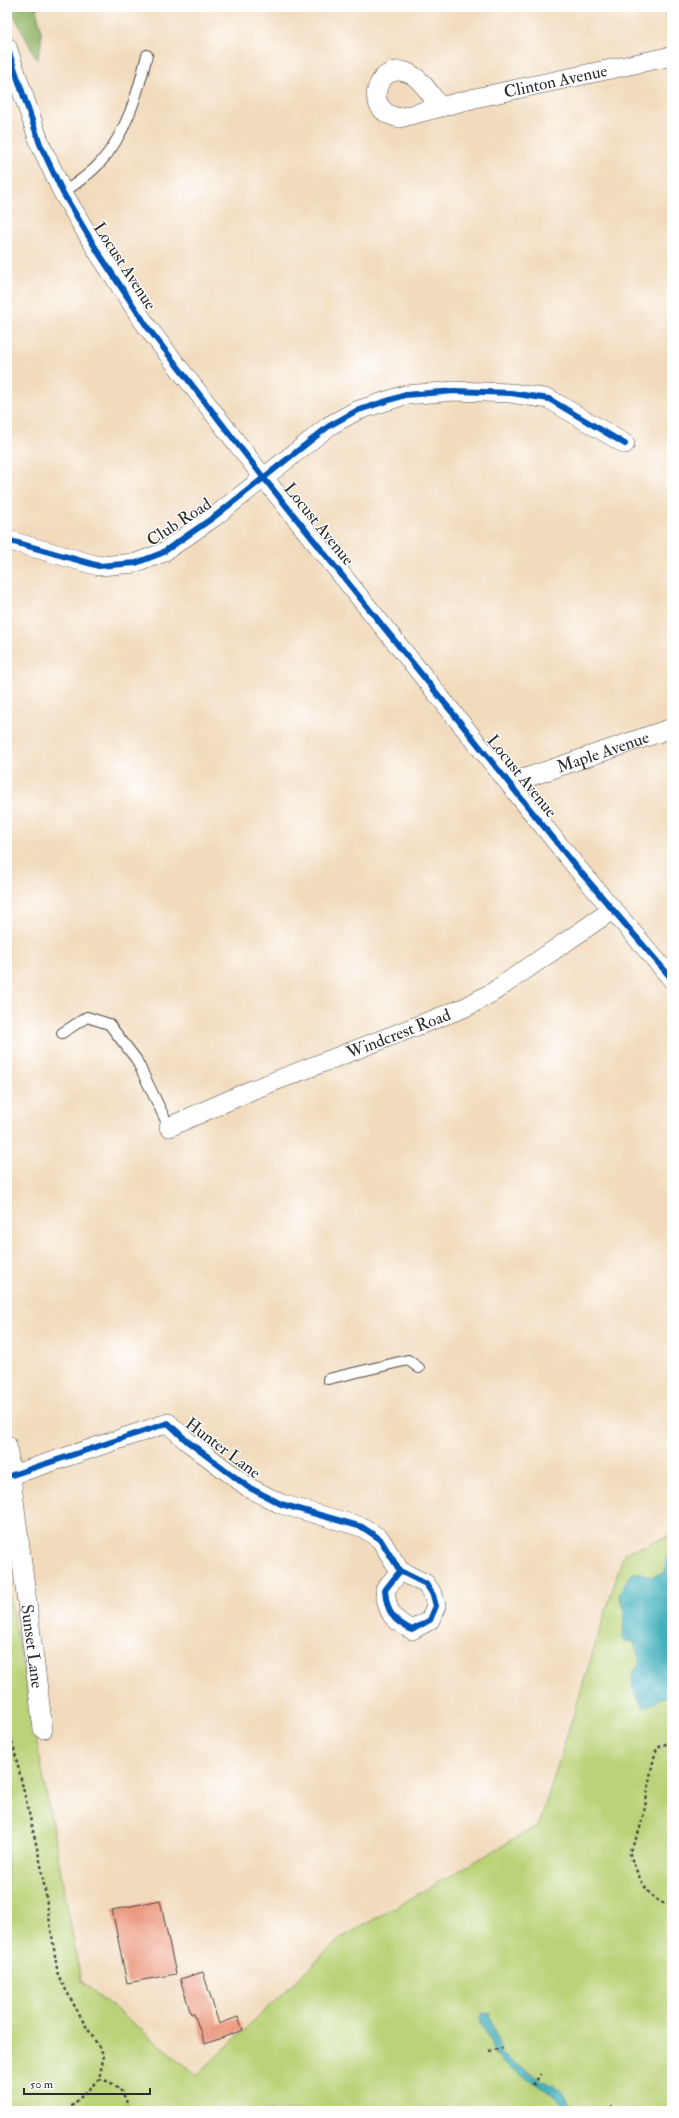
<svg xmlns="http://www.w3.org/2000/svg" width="679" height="2118" font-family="'IM FELL Double Pica',serif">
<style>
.green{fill:#bad378;stroke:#727f52}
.forest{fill:#93b568;stroke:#5f704a}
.water{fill:#3fafbb;stroke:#356d73}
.building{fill:#eb997f}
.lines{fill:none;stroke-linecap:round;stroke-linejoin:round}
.service-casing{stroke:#494541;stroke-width:12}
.minor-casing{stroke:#494541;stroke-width:20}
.path{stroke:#494541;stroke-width:2.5;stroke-dasharray:3 3;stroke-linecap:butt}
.service{stroke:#fff;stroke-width:10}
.minor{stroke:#fff;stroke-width:19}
.cycleway-casing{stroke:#fff;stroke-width:8}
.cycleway{stroke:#0057b8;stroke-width:6}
.labels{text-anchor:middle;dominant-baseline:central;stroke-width:3;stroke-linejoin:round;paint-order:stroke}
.street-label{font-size:17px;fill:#2b2b2b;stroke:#fff}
</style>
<rect width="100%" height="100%" fill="#fff"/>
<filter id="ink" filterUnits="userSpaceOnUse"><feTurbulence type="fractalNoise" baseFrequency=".025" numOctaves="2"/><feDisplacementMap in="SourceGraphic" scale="8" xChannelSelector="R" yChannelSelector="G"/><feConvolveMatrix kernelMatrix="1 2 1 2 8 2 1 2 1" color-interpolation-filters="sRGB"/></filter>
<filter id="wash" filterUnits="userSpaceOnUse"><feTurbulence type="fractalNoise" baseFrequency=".012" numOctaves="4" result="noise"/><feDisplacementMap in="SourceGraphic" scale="16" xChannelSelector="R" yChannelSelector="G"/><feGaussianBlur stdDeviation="0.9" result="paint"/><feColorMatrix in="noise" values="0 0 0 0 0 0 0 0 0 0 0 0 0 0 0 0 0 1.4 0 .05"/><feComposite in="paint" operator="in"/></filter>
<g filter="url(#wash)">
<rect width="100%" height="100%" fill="#f2dbbd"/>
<!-- green -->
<g class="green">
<polygon points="661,7 672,7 672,25"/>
<polygon points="672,1535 672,2111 7,2111 7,1581 81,1981 197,2075 341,1938 539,1825 624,1553"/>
</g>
<!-- forest -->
<path class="forest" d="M 10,7 L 38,7 L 36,10 C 42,31 44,39 37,60 Z"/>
<!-- water -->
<g class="water">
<path d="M 672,1553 L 672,1696 L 661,1699 L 644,1708 L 632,1688 L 633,1673 L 639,1664 L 639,1654 L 633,1641 L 623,1642 L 624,1611 L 619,1594 C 631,1578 627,1566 652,1577 L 665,1572 L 666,1561 Z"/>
<path d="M 483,2012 L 491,2013 L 490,2017 L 502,2054 L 515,2064 L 563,2092 L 575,2111 L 567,2111 C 548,2081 509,2078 493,2051 C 491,2046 491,2041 488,2036 C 483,2026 477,2024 483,2012 Z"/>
</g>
<g id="blocks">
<!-- building -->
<g class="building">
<polygon points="160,1900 176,1974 127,1983 112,1910"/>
<polygon points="203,1972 219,2024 238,2017 243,2030 205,2044 194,2014 191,2014 180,1979"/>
</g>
</g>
</g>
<g filter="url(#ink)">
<use href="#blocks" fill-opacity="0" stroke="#494541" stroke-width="1"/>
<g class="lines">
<defs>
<g id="service">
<path d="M 63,193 C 75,184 89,175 99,164 C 126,135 138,93 147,55"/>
<polyline points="62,1033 87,1017 109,1024 136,1059 169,1127"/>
<polyline points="328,1379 408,1360 419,1368"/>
</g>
<g id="minor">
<polyline points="7,47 40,144 63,193 98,252 148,328 263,477 578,869 672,979"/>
<path id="s1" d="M 440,107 C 432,97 423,81 412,75 C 381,56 357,109 399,118 L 475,98 L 672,56"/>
<polyline points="7,540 99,566 136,563 162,553 214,517 329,426 356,411 405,395 455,391 511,393 549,399 625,444"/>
<path id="s2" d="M 511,783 L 672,728"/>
<path id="s3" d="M 169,1127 L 252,1090 L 466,1007 L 493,992 L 612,910"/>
<path id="s4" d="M 7,1445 L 43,1729"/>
<path d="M 12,1475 L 168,1423 L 187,1441 L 248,1487 L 281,1504 L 362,1527 L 380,1539 L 400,1571 L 426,1584 L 433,1595 L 436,1606 L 430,1620 L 412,1630 C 392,1620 387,1612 385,1590 L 400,1571"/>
</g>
</defs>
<!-- service casing -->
<use href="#service" class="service-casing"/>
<!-- minor casing -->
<use href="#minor" class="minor-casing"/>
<!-- path -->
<g class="path">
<polyline points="7,1719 41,1865 58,1975 81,2018 104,2055 99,2079 67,2111"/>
<path d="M 672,1741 L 657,1748 C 645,1783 649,1820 629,1852 C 636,1870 648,1906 672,1904"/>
<polyline points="489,2051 503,2048"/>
<path d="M 99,2079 C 118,2083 125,2092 129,2111"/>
<polyline points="533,2085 541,2074"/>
<polyline points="605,2111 615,2106"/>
</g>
<!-- service -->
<use href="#service" class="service"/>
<!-- minor -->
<use href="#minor" class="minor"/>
<defs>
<g id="cycleway">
<polyline points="7,47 40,144 63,193 98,252 148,328 263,477 578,869 672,979"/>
<polyline points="7,540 99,566 136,563 162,553 214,517 329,426 356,411 405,395 455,391 511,393 549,399 625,444"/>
<path d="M 12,1475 L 168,1423 L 187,1441 L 248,1487 L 281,1504 L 362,1527 L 380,1539 L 400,1571 L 426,1584 L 433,1595 L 436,1606 L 430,1620 L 412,1630 C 392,1620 387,1612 385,1590 L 400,1571"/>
</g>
</defs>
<!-- cycleway casing -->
<use href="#cycleway" class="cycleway-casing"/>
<!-- cycleway -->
<use href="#cycleway" class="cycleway"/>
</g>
</g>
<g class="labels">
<!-- street labels -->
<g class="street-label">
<text stroke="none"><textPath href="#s1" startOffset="289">Clinton Avenue</textPath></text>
<text transform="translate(125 266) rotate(57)">Locust Avenue</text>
<text transform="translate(179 522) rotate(-33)">Club Road</text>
<text transform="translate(319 524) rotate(51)">Locust Avenue</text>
<text stroke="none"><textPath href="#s2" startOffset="97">Maple Avenue</textPath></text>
<text transform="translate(522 776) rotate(51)">Locust Avenue</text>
<text stroke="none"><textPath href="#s3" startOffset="248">Windcrest Road</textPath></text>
<text transform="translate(223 1448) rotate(37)">Hunter Lane</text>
<text stroke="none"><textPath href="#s4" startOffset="203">Sunset Lane</textPath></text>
</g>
</g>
<!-- margin -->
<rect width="679" height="2118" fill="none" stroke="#fff" stroke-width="24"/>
<!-- scale -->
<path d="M24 2088v6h126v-6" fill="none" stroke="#2b2b2b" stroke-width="2"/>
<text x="30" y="2088" font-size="12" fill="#2b2b2b" stroke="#ffffff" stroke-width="3" paint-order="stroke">50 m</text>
</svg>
